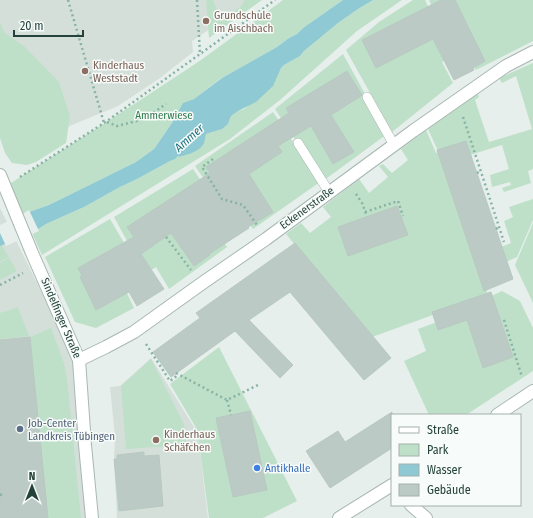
<svg xmlns="http://www.w3.org/2000/svg" width="533" height="518" font-family="'Fira Sans Condensed',sans-serif">
<style>
.built{fill:#d4dfda}
.green{fill:#bfe0c8}
.water{fill:#8ec9d4}
.pier{fill:#e6efeb}
.building{fill:#bbcac4;stroke:#b8c9c2}
.lines{fill:none;stroke-linecap:round;stroke-linejoin:round}
.lane-casing{stroke:#a8b8b2;stroke-width:10}
.street-casing{stroke:#a8b8b2;stroke-width:14}
.path{stroke:#86b3a5;stroke-width:2.5;stroke-dasharray:2 3;stroke-linecap:butt}
.lane{stroke:#fff;stroke-width:9}
.street{stroke:#fff;stroke-width:12}
.education-dot{fill:#8d6e63;stroke:#f7fbf9;stroke-width:1.5}
.service-dot{fill:#5c6f8a;stroke:#f7fbf9;stroke-width:1.5}
.shop-dot{fill:#3f7fe0;stroke:#f7fbf9;stroke-width:1.5}
.labels{text-anchor:middle;dominant-baseline:central;stroke-width:3;stroke-linejoin:round;paint-order:stroke}
.education-label{font-size:11px;fill:#785e54;stroke:#f7fbf9;text-anchor:start}
.park-label{font-size:11px;fill:#2d7a4b;stroke:#f7fbf9}
.street-label{font-size:11px;fill:#24423a;stroke:#f7fbf9}
.service-label{font-size:11px;fill:#4e5e75;stroke:#f7fbf9;text-anchor:start}
.shop-label{font-size:11px;fill:#366cbe;stroke:#f7fbf9;text-anchor:start}
.water-label{font-size:12px;font-style:italic;fill:#1c6f80;stroke:#f7fbf9}
</style>
<rect width="100%" height="100%" fill="#e6efeb"/>
<!-- built -->
<g class="built">
<polygon points="0,0 253,0 192,41 193,52 160,78 118,106 26,144 0,100"/>
<polygon points="0,208 72,354 86,518 0,518"/>
<polygon points="151,358 194,427 199,443 208,518 117,518 114,460 115,436 110,387 120,386"/>
</g>
<!-- green -->
<g class="green">
<path d="M 206,0 L 213,0 C 215,8 220,13 227,15 C 234,11 242,8 244,0 L 262,0 L 209,38 Z"/>
<polygon points="283,0 343,0 303,28 297,34 289,38 277,47 220,79 194,99 184,103 172,123 154,149 136,162 49,205 29,212 22,217 20,213 11,183 139,101 201,60"/>
<polygon points="373,0 402,0 357,31 280,100 230,139 42,255 32,233 46,224 84,207 120,187 137,179 170,161 174,159 175,158 178,156 180,157 204,143 204,138 206,134 213,132 228,124 231,116 238,111 244,109 272,86 281,68 284,65 300,56 304,51 338,23 358,9"/>
<polygon points="413,0 425,0 451,56 442,62 453,83 392,132 346,50 379,22"/>
<polygon points="429,0 533,0 533,41 476,70 464,50 454,55"/>
<polygon points="0,22 4,32 25,47 59,82 70,116 66,143 36,162 27,165 12,163 5,153 0,138"/>
<polygon points="343,54 387,134 323,181 275,109"/>
<polygon points="533,63 533,169 528,171 531,183 504,192 502,188 511,185 510,182 492,187 490,175 509,169 502,145 470,155 438,151 428,129 477,91 479,97 475,100 489,142 532,129 516,76 502,83 499,78"/>
<polygon points="273,112 320,182 253,229 240,211 230,217 195,166"/>
<polygon points="426,130 436,153 439,152 488,295 372,337 286,234 301,223 310,233 331,217 323,207 359,179 369,193 388,177 379,166 383,164 392,173 408,160 401,149"/>
<polygon points="193,169 226,218 214,229 227,247 169,289 156,267 145,274 114,217"/>
<polygon points="533,199 533,220 517,257 506,262 501,247 511,243 504,221 513,217 509,207"/>
<polygon points="110,219 143,275 124,287 134,308 96,328 75,322 45,257"/>
<polygon points="533,223 533,303 515,265"/>
<polygon points="0,246 2,246 9,257 0,262"/>
<polygon points="9,258 17,271 0,280 0,263"/>
<polygon points="502,291 520,301 533,328 533,371 466,415 429,415 404,361 426,351 418,329 437,322"/>
<polygon points="18,307 29,336 0,339 0,313"/>
<polygon points="51,328 64,363 67,379 81,518 48,518 30,337"/>
<polygon points="219,347 297,501 263,518 209,518 199,443 195,426 170,384"/>
<polygon points="151,359 184,424 186,445 126,449 121,386"/>
</g>
<!-- water -->
<path class="water" d="M 343,0 L 373,0 L 358,9 L 338,23 L 304,51 L 300,56 L 284,65 L 281,68 L 273,86 L 256,102 L 238,111 L 231,116 L 228,124 L 222,129 L 206,134 C 205,137 205,140 204,143 C 200,152 188,154 179,157 L 178,156 L 175,159 L 170,161 L 137,179 L 120,187 L 84,207 L 46,224 L 32,233 L 0,246 L 0,227 L 29,212 L 49,205 L 136,162 L 154,149 L 172,123 L 183,103 L 194,99 L 222,78 L 277,47 L 289,38 L 297,34 L 303,28 Z"/>
<!-- pier -->
<polygon class="pier" points="29,210 39,231 6,246 0,233 0,225 21,215"/>
<!-- building -->
<g class="building">
<polygon points="441,0 455,0 485,61 473,68 474,70 454,80 433,39 376,68 362,40"/>
<polygon points="347,71 362,95 361,96 331,115 354,152 333,164 311,126 278,146 282,152 249,174 273,212 248,227 249,228 209,254 210,255 194,266 171,233 141,254 164,289 137,306 129,292 96,310 80,277 82,276 78,268 134,237 127,227 210,173 206,167 289,113 286,108"/>
<polygon points="466,141 513,279 484,291 437,150"/>
<polygon points="397,206 408,235 348,256 338,227"/>
<polygon points="295,243 391,358 364,380 290,292 249,320 293,365 280,378 235,331 171,377 153,352 200,318 196,313"/>
<polygon points="491,292 513,357 483,368 467,320 438,330 432,312"/>
<polygon points="30,337 48,518 0,518 0,340"/>
<polygon points="250,411 267,490 233,497 216,418"/>
<polygon points="392,412 392,448 330,488 306,451 338,431 345,442"/>
<polygon points="144,452 144,456 159,455 163,506 119,511 114,459 117,459 117,455"/>
</g>
<g class="lines">
<defs>
<g id="lane">
<polyline points="367,97 394,145"/>
<polyline points="298,143 329,192"/>
</g>
<g id="street">
<polyline points="0,175 32,253 79,360 85,445 92,518"/>
<polyline points="79,360 106,347 134,332 201,284 266,239 413,131 506,66 533,52"/>
<polyline points="497,415 533,391"/>
<polyline points="411,505 426,518"/>
<polyline points="339,518 392,485"/>
</g>
</defs>
<!-- lane casing -->
<use href="#lane" class="lane-casing"/>
<!-- street casing -->
<use href="#street" class="street-casing"/>
<!-- path -->
<g class="path">
<polyline points="68,0 104,123"/>
<polyline points="197,0 200,55"/>
<polyline points="463,117 504,242"/>
<polyline points="107,122 117,126 144,119 166,104"/>
<polyline points="213,159 202,167 222,199 243,205 257,225"/>
<polyline points="477,173 481,171"/>
<polyline points="20,177 107,121 275,0"/>
<polyline points="356,194 362,203 367,216"/>
<polyline points="365,212 398,201 403,216"/>
<polyline points="496,229 499,227"/>
<polyline points="166,237 191,270"/>
<polyline points="0,285 23,273"/>
<polyline points="504,320 522,377"/>
<polyline points="146,344 170,381 178,375"/>
<polyline points="176,373 227,400 260,384"/>
<polyline points="227,400 231,415"/>
<polyline points="0,495 4,494"/>
</g>
<!-- lane -->
<use href="#lane" class="lane"/>
<!-- street -->
<use href="#street" class="street"/>
</g>
<!-- markers -->
<g class="education-dot">
<circle cx="206" cy="21" r="4"/>
<circle cx="85" cy="71" r="4"/>
<circle cx="156" cy="440" r="4"/>
</g>
<circle class="service-dot" cx="20" cy="429" r="4"/>
<circle class="shop-dot" cx="257" cy="468" r="4"/>
<g class="labels">
<!-- education labels -->
<g class="education-label">
<text x="214" y="15">Grundschule<tspan x="214" dy="13">im Aischbach</tspan></text>
<text x="93" y="65">Kinderhaus<tspan x="93" dy="13">Weststadt</tspan></text>
<text x="164" y="434">Kinderhaus<tspan x="164" dy="13">Schäfchen</tspan></text>
</g>
<!-- park labels -->
<g class="park-label">
<text x="164" y="115">Ammerwiese</text>
</g>
<!-- street labels -->
<g class="street-label">
<text transform="translate(307 208) rotate(-36)">Eckenerstraße</text>
<text transform="translate(61 318) rotate(67)">Sindelfinger Straße</text>
</g>
<!-- service labels -->
<g class="service-label">
<text x="28" y="423">Job-Center<tspan x="28" dy="13">Landkreis Tübingen</tspan></text>
</g>
<!-- shop labels -->
<g class="shop-label">
<text x="265" y="468">Antikhalle</text>
</g>
<!-- water labels -->
<g class="water-label">
<text transform="translate(189 138) rotate(-42)">Ammer</text>
</g>
</g>
<!-- legend -->
<rect x="391" y="414" width="130" height="92" fill="#f7fbf9" stroke="#a3b1ad"/>
<rect x="399" y="427" width="20" height="6" fill="#ffffff" stroke="#a3b1ad"/>
<text x="427" y="434" font-size="12" fill="#24423a">Straße</text>
<rect x="399" y="444" width="20" height="12" fill="#bfe0c8" stroke="#a3b1ad"/>
<text x="427" y="454" font-size="12" fill="#24423a">Park</text>
<rect x="399" y="464" width="20" height="12" fill="#8ec9d4" stroke="#a3b1ad"/>
<text x="427" y="474" font-size="12" fill="#24423a">Wasser</text>
<rect x="399" y="484" width="20" height="12" fill="#bbcac4" stroke="#a3b1ad"/>
<text x="427" y="494" font-size="12" fill="#24423a">Gebäude</text>
<!-- north arrow -->
<g transform="translate(32 486)" stroke="#f7fbf9" stroke-width="3" paint-order="stroke">
<path d="M0-3L7 15L0 10L-7 15Z" fill="#24423a"/>
<text y="-6" font-size="11" font-weight="bold" text-anchor="middle" fill="#24423a">N</text>
</g>
<!-- scale -->
<path d="M14 30v6h69v-6" fill="none" stroke="#24423a" stroke-width="2"/>
<text x="20" y="30" font-size="12" fill="#24423a" stroke="#f7fbf9" stroke-width="3" paint-order="stroke">20 m</text>
</svg>
